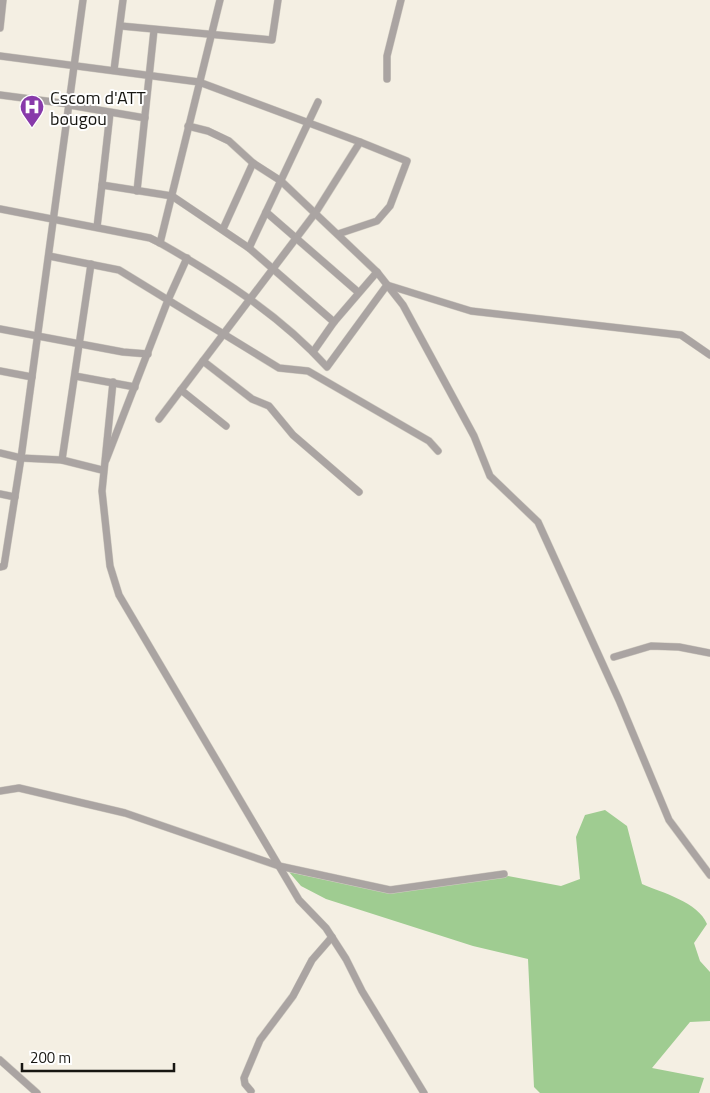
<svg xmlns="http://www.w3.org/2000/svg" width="710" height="1093" font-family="'Titillium Web',sans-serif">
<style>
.green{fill:#9fcc91}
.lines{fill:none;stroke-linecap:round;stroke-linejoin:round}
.minor-casing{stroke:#d1ccc2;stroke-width:8}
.minor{stroke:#aaa4a2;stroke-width:7}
.labels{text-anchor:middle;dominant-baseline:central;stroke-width:4;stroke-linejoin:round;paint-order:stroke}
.poi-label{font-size:18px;fill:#171612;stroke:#fff;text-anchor:start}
</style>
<rect width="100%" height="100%" fill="#f4efe3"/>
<!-- green -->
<path class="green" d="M 605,810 L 627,826 L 642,884 C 663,893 698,902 707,924 L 694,943 L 700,961 L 710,972 L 710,1021 L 690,1022 L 652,1068 L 704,1078 L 699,1093 L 540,1093 L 534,1087 L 528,959 L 473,946 L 326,899 L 301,886 L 289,872 L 388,893 L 508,876 L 561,886 L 580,879 L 576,837 L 585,815 Z"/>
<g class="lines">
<defs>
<g id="minor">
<polyline points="121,26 272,40 278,0"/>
<polyline points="0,28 3,0"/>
<polyline points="0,56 199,82 360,142"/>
<polyline points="114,70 123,0"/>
<polyline points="387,79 387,56 401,0"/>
<polyline points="0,95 69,104"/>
<polyline points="69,105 145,118"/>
<polyline points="188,126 208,131 229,141 253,163 281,181 377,272 403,305 474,436 490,476 538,522 619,700 669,820 710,875"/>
<polyline points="102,185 110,113"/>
<polyline points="137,191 154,30"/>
<path d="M 0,209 L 150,238 L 160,243 C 220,277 280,315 327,367 L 387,285 L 471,311 L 681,335 L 710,355"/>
<polyline points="266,212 358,292"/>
<polyline points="97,227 102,185 172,196 249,248 334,322"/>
<polyline points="223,229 253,163"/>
<polyline points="160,243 220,0"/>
<polyline points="249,248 318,102"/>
<polyline points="49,256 119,270 279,368 308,371 429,441 438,451"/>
<polyline points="0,329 123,352 148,354"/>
<polyline points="313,352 334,322 377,272"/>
<polyline points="203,361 252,399 269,406 293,435 359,492"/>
<polyline points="0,371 32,377"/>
<polyline points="75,376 135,387"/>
<polyline points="113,382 102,491 110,566 119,595 299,900 326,928 346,959 362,991 424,1093"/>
<polyline points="181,390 226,426"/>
<polyline points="159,419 316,212 360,142 407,161 390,206 377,221 338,234"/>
<polyline points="0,453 21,458 62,460 102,470"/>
<polyline points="62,460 91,264"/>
<polyline points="106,460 168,300 187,258"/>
<polyline points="0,494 15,497"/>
<polyline points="0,567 4,566 21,458 83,0"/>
<polyline points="614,657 651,646 679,647 710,653"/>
<polyline points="0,791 19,788 125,813 279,866 390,890 504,874"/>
<polyline points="0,1060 37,1093"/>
<polyline points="251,1091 245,1084 244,1078 260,1040 293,996 312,960 332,937"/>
</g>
</defs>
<!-- minor casing -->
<use href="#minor" class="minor-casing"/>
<!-- minor -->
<use href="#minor" class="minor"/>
</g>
<!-- icons -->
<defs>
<symbol id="hospital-pin" viewBox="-11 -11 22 30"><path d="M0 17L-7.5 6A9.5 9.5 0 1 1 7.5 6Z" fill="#883aaa" stroke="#fff"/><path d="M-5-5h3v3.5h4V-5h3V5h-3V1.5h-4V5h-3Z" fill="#fff"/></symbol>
</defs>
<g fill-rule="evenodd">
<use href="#hospital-pin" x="18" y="93" width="28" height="38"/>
</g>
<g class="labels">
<!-- poi labels -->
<g class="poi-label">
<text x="50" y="97">Cscom d'ATT<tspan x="50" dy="21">bougou</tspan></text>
</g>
</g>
<!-- scale -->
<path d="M22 1063v8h152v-8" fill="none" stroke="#171612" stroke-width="2.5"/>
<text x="30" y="1063" font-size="15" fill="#171612" stroke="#ffffff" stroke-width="4" paint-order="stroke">200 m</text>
</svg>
